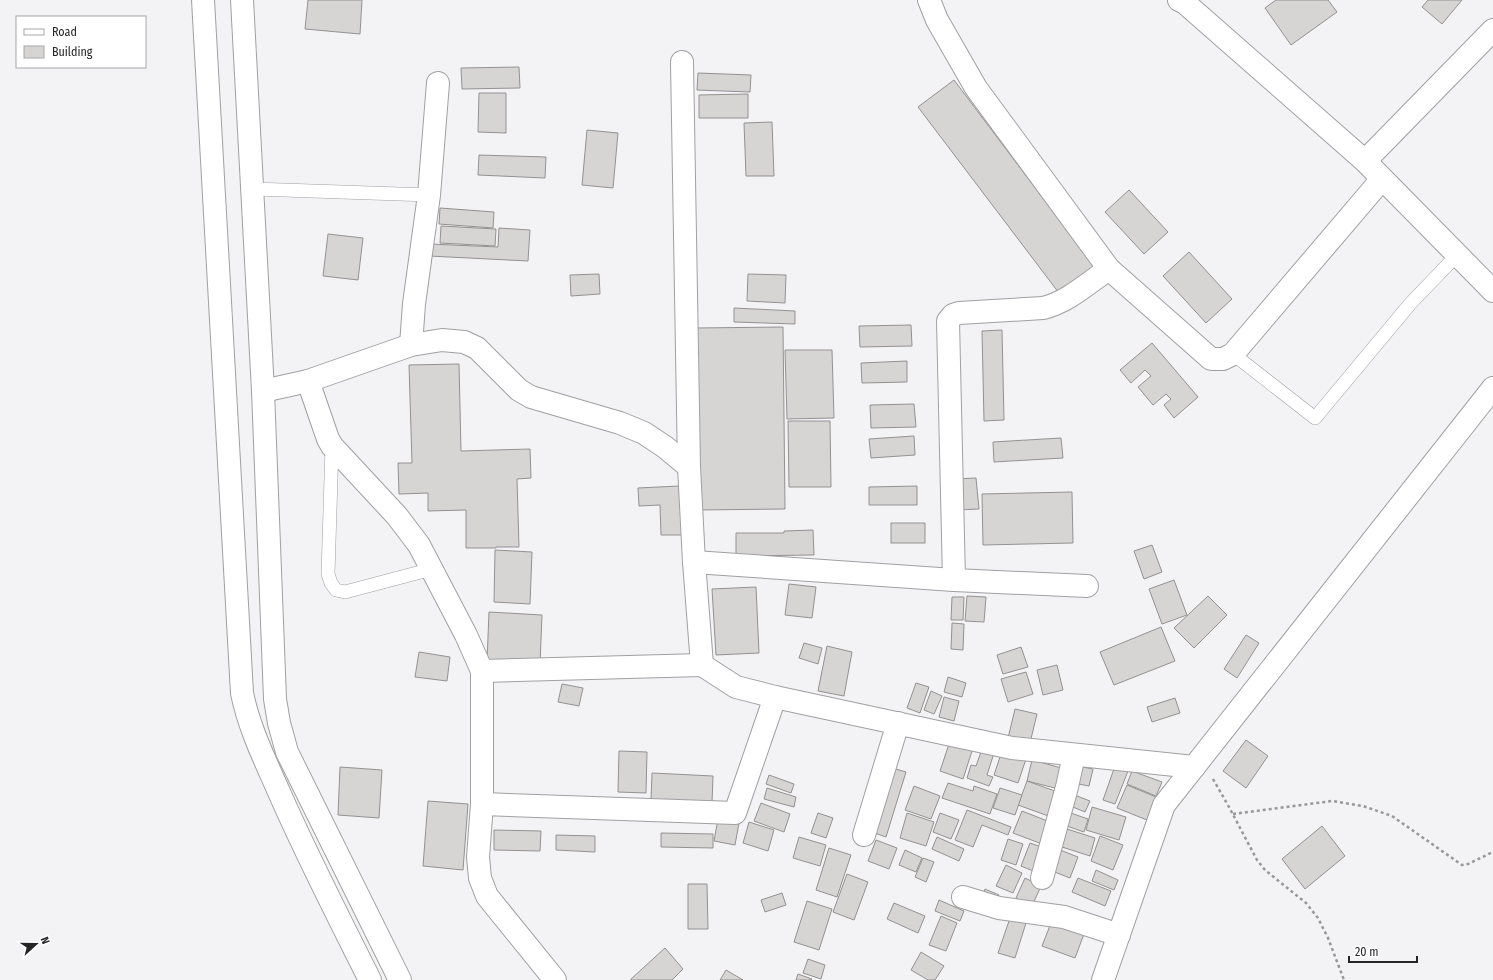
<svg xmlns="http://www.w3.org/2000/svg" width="1493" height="980" font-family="'Fira Sans Condensed',sans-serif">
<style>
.building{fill:#d7d4d4;stroke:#949191}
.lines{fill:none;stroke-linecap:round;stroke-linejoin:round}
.service-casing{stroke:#a0a0a3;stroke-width:14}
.minor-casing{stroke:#a0a0a3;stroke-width:24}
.tertiary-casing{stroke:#a0a0a3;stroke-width:24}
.secondary-casing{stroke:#a0a0a3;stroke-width:24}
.path{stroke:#98989a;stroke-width:2.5;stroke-dasharray:3 3;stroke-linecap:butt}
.service{stroke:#fff;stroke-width:13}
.minor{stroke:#fff;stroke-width:22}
.tertiary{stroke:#fff;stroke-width:22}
.secondary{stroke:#fff;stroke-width:22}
</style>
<rect width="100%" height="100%" fill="#f3f3f6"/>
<!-- building -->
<g class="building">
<polygon points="308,0 362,0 360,34 305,29"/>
<polygon points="1276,0 1328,0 1337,12 1291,45 1265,8"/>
<polygon points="1428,0 1462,0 1442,24 1422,7"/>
<polygon points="519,67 520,88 462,89 461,68"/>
<polygon points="698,73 751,75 750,92 697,90"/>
<polygon points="954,80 1097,270 1062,297 918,107"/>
<polygon points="479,93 506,93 506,133 478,132"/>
<polygon points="748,94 748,118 699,118 699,95"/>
<polygon points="772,122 774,176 746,176 744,123"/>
<polygon points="587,130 618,133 613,188 582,185"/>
<polygon points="479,155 546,157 545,178 478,175"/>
<polygon points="1129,190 1168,232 1144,254 1105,212"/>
<polygon points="440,208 494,212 493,228 439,224"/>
<polygon points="441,226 496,229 495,246 440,243"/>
<polygon points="499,228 530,230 528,261 429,256 430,244 498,247"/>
<polygon points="328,234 363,238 358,280 323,276"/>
<polygon points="1189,252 1232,299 1206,323 1163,276"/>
<polygon points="599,274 600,294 571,296 570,275"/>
<polygon points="748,274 786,275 785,303 747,301"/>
<polygon points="734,308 795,311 795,324 734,322"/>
<polygon points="911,325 912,346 860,347 859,326"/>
<polygon points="783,327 785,509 697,510 695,328"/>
<polygon points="1002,330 1004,420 984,421 982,331"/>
<polygon points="1152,343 1198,397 1174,418 1164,405 1171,399 1166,394 1153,405 1138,387 1151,376 1145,370 1131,383 1120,370"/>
<polygon points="785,350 832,350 834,418 787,419"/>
<polygon points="907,361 907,382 862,383 861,363"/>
<polygon points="459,364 461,451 530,449 531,478 517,479 519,547 496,547 496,548 466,548 466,510 428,511 428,493 399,494 398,463 412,463 409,365"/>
<polygon points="914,404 916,427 871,428 870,405"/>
<polygon points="788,421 830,421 831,487 789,487"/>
<polygon points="914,436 915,455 871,458 869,439"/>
<polygon points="1061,438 1063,458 994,462 993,442"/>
<polygon points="976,478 979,509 957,510 955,479"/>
<polygon points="679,486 682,535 661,535 660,505 639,506 638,488"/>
<polygon points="917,486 917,505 869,505 869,487"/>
<polygon points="1072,492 1073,543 983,545 982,494"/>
<rect x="891" y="523" width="34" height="20"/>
<polygon points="813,530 814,555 736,556 736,533 784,533 784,531"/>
<polygon points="1152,545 1162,572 1144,579 1134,551"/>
<polygon points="495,550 532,552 530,604 494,602"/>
<polygon points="1174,580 1187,615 1162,624 1149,589"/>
<polygon points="789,584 816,587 812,618 785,615"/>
<polygon points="756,587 759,653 716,655 712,589"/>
<polygon points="967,596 986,597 984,622 965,621"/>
<polygon points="1208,596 1227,615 1194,648 1174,628"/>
<polygon points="952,597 964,597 963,620 951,620"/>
<polygon points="489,612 542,615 540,664 487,662"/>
<polygon points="952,623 964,624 963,650 951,649"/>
<polygon points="1161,627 1175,661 1114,685 1100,652"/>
<polygon points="1246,635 1259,643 1237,678 1224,669"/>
<polygon points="804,643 822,648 818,664 799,658"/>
<polygon points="827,646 852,652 844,696 818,691"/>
<polygon points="1021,647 1028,667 1003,674 997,655"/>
<polygon points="419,652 450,657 447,681 415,677"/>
<polygon points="1057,665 1063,690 1043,695 1037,670"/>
<polygon points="1026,672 1033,694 1008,702 1001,679"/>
<polygon points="948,677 966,683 962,697 944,692"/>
<polygon points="916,683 929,687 920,713 907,708"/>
<polygon points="562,684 583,688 579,706 558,702"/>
<polygon points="931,691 942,696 934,714 924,710"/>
<polygon points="944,697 959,701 954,721 939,717"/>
<polygon points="1175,698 1180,713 1152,722 1147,707"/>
<polygon points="1015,709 1037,714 1030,743 1008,738"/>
<polygon points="1246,740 1268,756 1246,788 1223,771"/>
<polygon points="950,741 973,748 963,779 940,771"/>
<polygon points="982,749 994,753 987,775 993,777 989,786 967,778 971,765 976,766"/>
<polygon points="619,751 647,752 646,793 618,792"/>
<polygon points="1002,751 1026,759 1018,783 994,775"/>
<polygon points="1032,760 1069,770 1063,790 1027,781"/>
<polygon points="1077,766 1093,769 1089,786 1073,783"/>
<polygon points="1115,766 1128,771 1115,804 1103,800"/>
<polygon points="340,767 382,770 379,818 338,815"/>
<polygon points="892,768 906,772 886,837 872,832"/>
<polygon points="1132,771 1162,782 1156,796 1127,784"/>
<polygon points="652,773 713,776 712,803 651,800"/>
<polygon points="769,775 794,784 791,793 766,784"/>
<polygon points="1027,781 1063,794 1054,818 1018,805"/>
<polygon points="948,783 973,791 974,786 997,794 990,814 942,798"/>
<polygon points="1127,785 1156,797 1147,820 1117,808"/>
<polygon points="914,786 940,796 931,819 905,810"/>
<polygon points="767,788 796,797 794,807 764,799"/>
<polygon points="1000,788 1022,795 1015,815 993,808"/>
<polygon points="1072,794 1090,801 1085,812 1068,805"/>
<polygon points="428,801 468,804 463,870 423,866"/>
<polygon points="761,803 790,814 784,832 754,821"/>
<polygon points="1092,807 1126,817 1119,840 1086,830"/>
<polygon points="967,810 1011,827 1008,835 982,825 973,847 955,840"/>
<polygon points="1022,811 1050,822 1042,844 1013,833"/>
<polygon points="1065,811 1088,819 1084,832 1061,824"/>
<polygon points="818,813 833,818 826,838 811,833"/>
<polygon points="907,813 934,822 926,846 900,838"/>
<polygon points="940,813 959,820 951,839 933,832"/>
<polygon points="718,819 739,823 735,845 714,841"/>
<polygon points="749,822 774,830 768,851 743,843"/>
<polygon points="1322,826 1345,856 1305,889 1282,859"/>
<polygon points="1067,829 1095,838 1090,856 1062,847"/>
<polygon points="494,830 541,831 540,851 494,850"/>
<polygon points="661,833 713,834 713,848 661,847"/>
<polygon points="556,835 595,836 595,852 556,850"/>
<polygon points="1100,836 1123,845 1113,870 1091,861"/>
<polygon points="799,837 826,845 820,866 793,858"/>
<polygon points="937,837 964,849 959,861 932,849"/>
<polygon points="1008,839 1023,844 1016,865 1001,860"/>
<polygon points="876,840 897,848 889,869 868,861"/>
<polygon points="1030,843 1047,849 1038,873 1021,866"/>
<polygon points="829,848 851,855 837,897 816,890"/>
<polygon points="1055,848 1078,857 1070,878 1047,869"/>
<polygon points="905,850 922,858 916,872 899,865"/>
<polygon points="923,858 934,862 926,882 915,877"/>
<polygon points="1006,865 1022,873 1013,893 996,886"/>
<polygon points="1096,870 1118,880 1114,890 1092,881"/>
<polygon points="847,874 868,882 854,920 833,912"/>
<polygon points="1025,878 1041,886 1032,906 1016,898"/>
<polygon points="1078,878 1111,891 1105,906 1072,892"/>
<polygon points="688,884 707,884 708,929 688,929"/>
<polygon points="985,889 999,895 994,906 980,900"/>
<polygon points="782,893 786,905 765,912 761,900"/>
<polygon points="939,900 964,911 960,921 935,911"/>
<polygon points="807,901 832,909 819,950 794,942"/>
<polygon points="894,903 925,916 918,933 887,919"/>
<polygon points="941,916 957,923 946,951 929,945"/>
<polygon points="1010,918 1026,923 1015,958 998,953"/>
<polygon points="1051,923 1084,934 1075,958 1042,946"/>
<polygon points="665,948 683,969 672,980 631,980 631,979"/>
<polygon points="921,952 944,966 935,980 928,980 911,970"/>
<polygon points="808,959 825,965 821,979 803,973"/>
<polygon points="726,970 743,980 720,980"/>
<polygon points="798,974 812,979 811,980 796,980"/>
</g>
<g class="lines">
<defs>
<g id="service">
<polyline points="252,189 429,195"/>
<polyline points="1233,354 1315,418 1410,304 1457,255"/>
<polyline points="332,446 328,574 331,583 336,590 345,592 432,569"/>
</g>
<g id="minor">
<polyline points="929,0 937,20 976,88 1109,269 1211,359 1223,359 1233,354 1382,179"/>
<polyline points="1179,0 1185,3 1365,161 1493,291"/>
<polyline points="682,62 689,467 694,562 702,665 736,687 775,697 1012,748 1194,767"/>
<polyline points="1365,161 1493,30"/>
<polyline points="411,345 414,304 429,195 438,83"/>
<polyline points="308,381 328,439 332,446 397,516 419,545 466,635 482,671 482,804 478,857 480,878 487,896 555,980"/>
<polyline points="263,391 308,381 411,345 442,340 464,342 477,348 519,390 531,397 620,423 644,433 665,447 689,467"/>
<polyline points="694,562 954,580 1087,586"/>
<path d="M 954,580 L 948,321 L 953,315 L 959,313 L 1043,308 C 1068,302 1088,283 1109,269"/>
<polyline points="482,671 702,665"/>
<polyline points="482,804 735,813 775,697"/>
<polyline points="864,835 898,723"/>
<polyline points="1042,878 1067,787 1074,755"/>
<polyline points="963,897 999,908 1064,917 1119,935"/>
</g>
<polyline id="tertiary" points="1103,980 1164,805 1493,388"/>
<g id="secondary">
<path d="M 203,0 L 242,693 C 249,728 265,760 279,792 C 307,856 339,918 370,980"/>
<polyline points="242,0 263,391 275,699 279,723 287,752 400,980"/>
</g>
</defs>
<!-- service casing -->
<use href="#service" class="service-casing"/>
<!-- minor casing -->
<use href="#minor" class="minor-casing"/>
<!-- tertiary casing -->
<use href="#tertiary" class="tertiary-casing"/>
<!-- secondary casing -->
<use href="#secondary" class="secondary-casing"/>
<!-- path -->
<g class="path">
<polyline points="1213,779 1229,807 1257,860 1265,870 1306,903 1318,918 1328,938 1344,980"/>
<polyline points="1233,814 1332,801 1363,806 1392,816 1462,865 1468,864 1493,852"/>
</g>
<!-- service -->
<use href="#service" class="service"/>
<!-- minor -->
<use href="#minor" class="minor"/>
<!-- tertiary -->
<use href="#tertiary" class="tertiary"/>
<!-- secondary -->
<use href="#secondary" class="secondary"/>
</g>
<!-- legend -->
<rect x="16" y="16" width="130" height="52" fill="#ffffff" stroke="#a8a8a8"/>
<rect x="24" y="29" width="20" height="6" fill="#ffffff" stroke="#a8a8a8"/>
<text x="52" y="36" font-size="12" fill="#252526">Road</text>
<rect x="24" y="46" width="20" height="12" fill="#d7d4d4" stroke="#a8a8a8"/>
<text x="52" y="56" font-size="12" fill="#252526">Building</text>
<!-- north arrow -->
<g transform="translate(36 944) rotate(69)" stroke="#ffffff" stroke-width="3" paint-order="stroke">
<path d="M0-3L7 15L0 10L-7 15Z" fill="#252526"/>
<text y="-6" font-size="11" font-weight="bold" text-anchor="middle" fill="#252526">N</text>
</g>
<!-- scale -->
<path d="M1349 956v6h68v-6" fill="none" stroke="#252526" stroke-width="2"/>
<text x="1355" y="956" font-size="12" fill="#252526" stroke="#ffffff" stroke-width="3" paint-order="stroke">20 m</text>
</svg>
